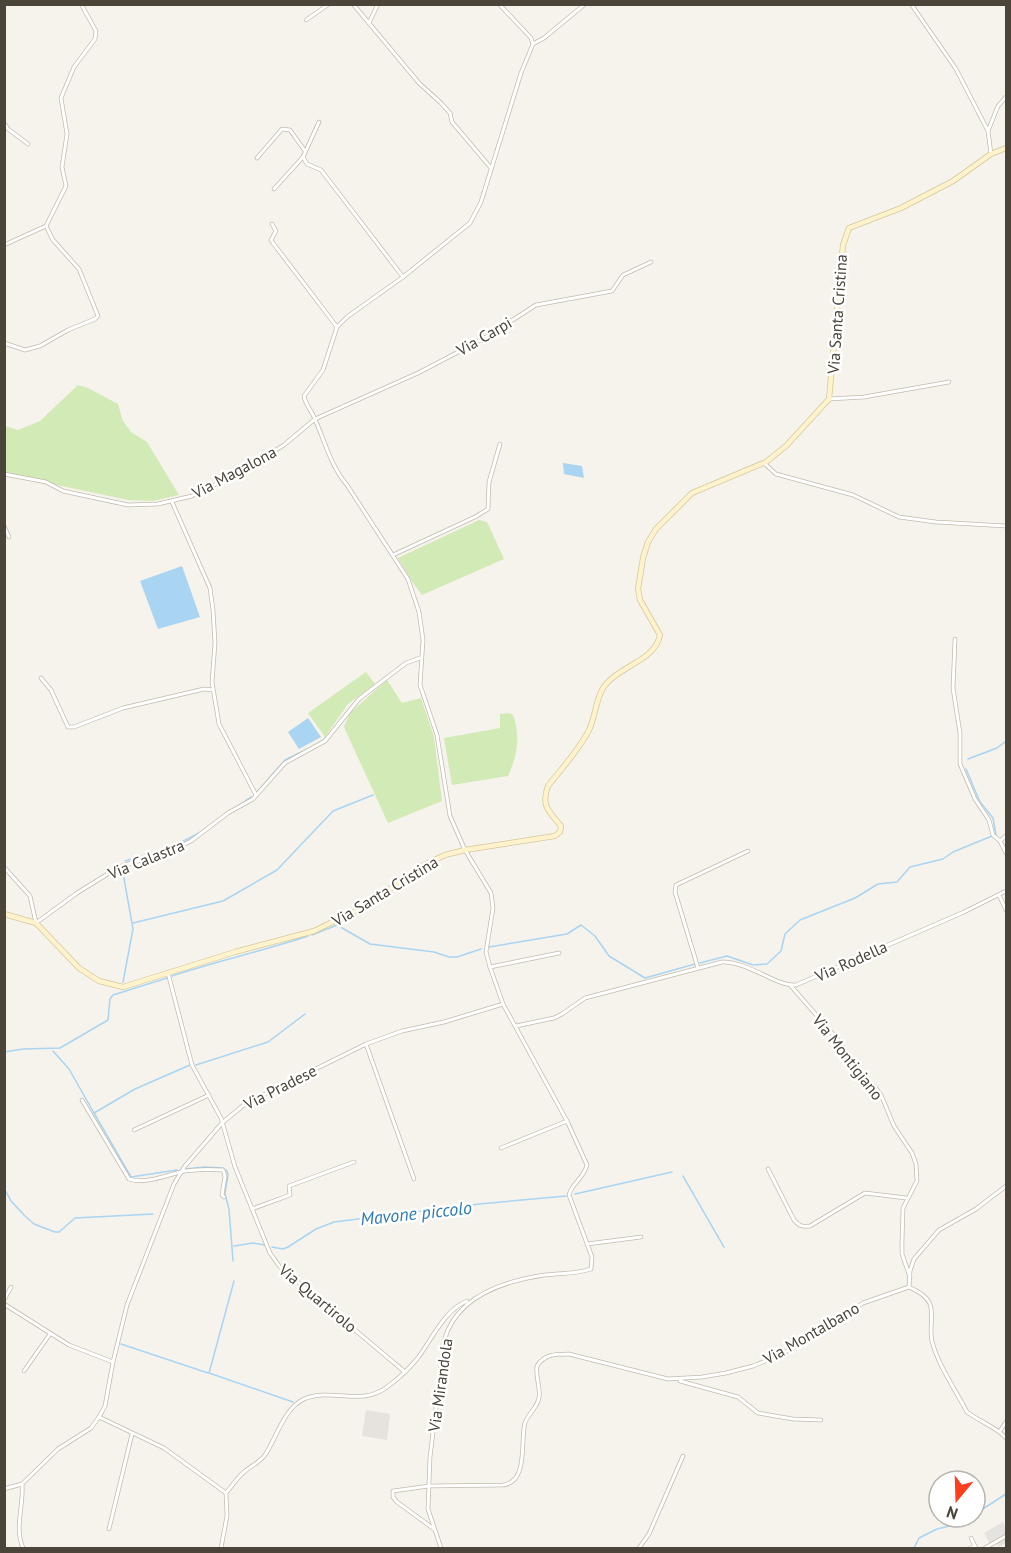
<svg xmlns="http://www.w3.org/2000/svg" width="1011" height="1553" font-family="'PT Sans',sans-serif">
<style>
.industrial{fill:#e6e2dd}
.green{fill:#d2eab5}
.parking{fill:#e5e3e0}
.water{fill:#a9d4f2}
.lines{fill:none;stroke-linecap:round;stroke-linejoin:round}
.stream{stroke:#a9d4f2;stroke-width:1.5}
.street-casing{stroke:#c2bbae;stroke-width:4.5}
.secondary-casing{stroke:#d6c79b;stroke-width:6}
.street{stroke:#fff;stroke-width:3}
.secondary{stroke:#fff3cd;stroke-width:4.5}
.labels{text-anchor:middle;dominant-baseline:central;stroke-width:5;stroke-linejoin:round;paint-order:stroke}
.street-label{font-size:16px;fill:#4b4439;stroke:#fff}
.water-label{font-size:18px;font-style:italic;fill:#2e7ab2;stroke:#fff}
</style>
<rect width="100%" height="100%" fill="#f6f3ec"/>
<!-- industrial -->
<polygon class="industrial" points="366,1410 390,1414 387,1440 362,1436"/>
<!-- green -->
<g class="green">
<polygon points="78,385 88,388 118,404 123,421 131,432 147,442 179,495 153,501 128,500 5,474 5,426 18,430 40,421"/>
<polygon points="479,520 487,522 489,526 504,559 422,595 413,583 398,558"/>
<polygon points="366,672 375,684 348,704 325,737 308,713"/>
<polygon points="387,680 402,703 421,698 434,737 442,801 388,823 344,727 350,713"/>
<path d="M 509,713 L 513,715 C 521,736 517,756 508,776 L 452,785 L 444,738 L 500,728 L 500,714 Z"/>
</g>
<!-- parking -->
<polygon class="parking" points="1003,1522 1006,1528 1006,1543 999,1547 996,1543 991,1546 984,1533"/>
<!-- water -->
<g class="water">
<polygon points="563,463 582,466 584,478 564,474"/>
<polygon points="182,566 200,617 158,629 140,581"/>
<polygon points="308,718 321,737 299,749 288,732"/>
</g>
<g class="lines">
<!-- stream -->
<g class="stream">
<polyline points="968,759 997,748 1006,741"/>
<polyline points="966,769 980,802 993,818 996,835"/>
<polyline points="257,792 285,760 312,747"/>
<polyline points="125,861 172,847 199,833 251,797"/>
<polyline points="123,873 133,929 123,982"/>
<polyline points="133,923 223,901 277,870 333,811 373,795"/>
<polyline points="312,935 337,925 370,944 434,952 449,957 457,957 481,949"/>
<polyline points="489,947 567,934 581,925 595,936 609,956 645,978 695,964"/>
<polyline points="700,963 727,956 753,965 767,964 781,951 785,934 800,920 855,898 878,884 897,882 910,867 943,859 953,852 992,836"/>
<path d="M 172,976 C 217,961 263,951 308,936"/>
<polyline points="53,1051 69,1069 94,1113 135,1089 190,1065"/>
<polyline points="4,1052 23,1049 60,1048 108,1020 110,999 113,995 167,978"/>
<polyline points="196,1065 268,1042 305,1014"/>
<polyline points="94,1113 131,1177 177,1170"/>
<polyline points="185,1169 205,1167 223,1168 227,1171 228,1175 225,1194 229,1209 233,1261"/>
<polyline points="683,1176 724,1247"/>
<polyline points="4,1188 11,1201 25,1216 34,1224 55,1232 59,1232 75,1218 153,1214"/>
<polyline points="575,1194 672,1172"/>
<polyline points="234,1246 253,1243 265,1245"/>
<polyline points="272,1247 283,1249 288,1247 316,1229 334,1222 479,1204 566,1196"/>
<polyline points="234,1281 209,1373 293,1402"/>
<polyline points="121,1344 208,1373"/>
<polyline points="975,1514 1006,1494"/>
<polyline points="914,1548 919,1538 937,1529 958,1524 970,1517"/>
</g>
<defs>
<g id="street">
<polyline points="353,4 419,83 441,103 450,113 452,122 491,168"/>
<polyline points="499,4 531,38 533,44"/>
<polyline points="911,4 956,69 988,131 991,154"/>
<polyline points="306,20 329,4"/>
<polyline points="369,23 378,4"/>
<polyline points="319,122 303,157 307,164 321,170 403,277"/>
<polyline points="4,123 8,129 28,144"/>
<polyline points="988,131 998,106 1006,97"/>
<polyline points="257,158 282,129 290,130 305,151"/>
<polyline points="274,189 303,157"/>
<polyline points="272,224 276,231 271,240 273,243 337,327"/>
<polyline points="4,245 46,226 66,186 62,167 67,134 61,98 74,67 95,39 96,31 81,4"/>
<polyline points="4,343 25,350 40,346 68,330 95,319 98,316 79,269 53,240 46,226"/>
<polyline points="829,399 864,397 949,382"/>
<polyline points="765,464 776,474 853,495 899,517 936,522 1006,526"/>
<polyline points="4,474 46,482 63,491 128,505 158,504 192,496 234,475 284,445 315,419 418,373 464,349 491,334 536,305 612,291 623,275 651,262"/>
<polyline points="172,502 210,588 213,610 215,643 212,682 219,724 256,795"/>
<polyline points="4,526 9,537"/>
<polyline points="393,555 475,517 488,509 489,482 500,444"/>
<polyline points="955,639 953,688 960,733 960,764 975,799 989,820 993,835 1000,841 1006,853"/>
<polyline points="41,678 51,690 68,727 74,727 123,708 204,689 213,690"/>
<polyline points="1000,841 1006,836"/>
<polyline points="4,867 30,896 36,923"/>
<polyline points="999,895 1006,910"/>
<polyline points="36,923 77,893 119,867 173,850 191,841 228,813 253,799 285,763 325,741 359,699 406,663 420,658"/>
<polyline points="490,967 559,953"/>
<polyline points="698,968 675,892 676,885 748,851"/>
<polyline points="168,973 192,1065 221,1118 235,1167 270,1253 280,1267 405,1372"/>
<polyline points="791,986 838,1040 864,1076 874,1086 881,1095 894,1126 912,1153 916,1164 917,1181 903,1208 902,1242 902,1254 910,1277"/>
<path d="M 516,1026 L 554,1018 L 562,1014 L 585,998 L 722,962 C 748,961 777,987 796,985 L 964,912 L 1006,891"/>
<polyline points="366,1044 414,1179"/>
<path d="M 82,1100 L 129,1179 C 145,1185 169,1174 185,1171 C 198,1169 210,1169 223,1170 L 225,1176 L 222,1195 L 224,1197"/>
<polyline points="134,1130 209,1095"/>
<polyline points="501,1148 567,1121"/>
<path d="M 768,1169 L 794,1220 C 799,1226 802,1227 810,1226 L 865,1193 L 906,1198"/>
<polyline points="252,1209 290,1195 289,1186 354,1162"/>
<polyline points="587,1244 641,1237"/>
<path d="M 909,1287 C 917,1291 926,1295 930,1304 C 934,1316 929,1329 932,1341 C 937,1363 956,1391 967,1412 C 980,1422 995,1426 1006,1438"/>
<polyline points="909,1287 910,1271 914,1259 939,1230 976,1209 1006,1186"/>
<polyline points="4,1300 11,1287"/>
<polyline points="4,1304 69,1345 113,1362"/>
<polyline points="24,1371 50,1334"/>
<polyline points="680,1381 738,1397 758,1413 793,1419 821,1420"/>
<polyline points="99,1417 164,1448 226,1493"/>
<polyline points="1000,1431 1006,1422"/>
<path d="M 22,1484 C 24,1506 14,1527 23,1548"/>
<polyline points="4,1489 22,1484 58,1449 91,1428 99,1417 105,1406 113,1362 127,1305 174,1184 185,1166 222,1123 245,1104 366,1044 402,1031 444,1022 503,1004"/>
<polyline points="109,1529 132,1434"/>
<path d="M 434,1529 L 397,1502 L 393,1497 L 393,1491 L 429,1486 L 503,1485 C 529,1482 520,1440 525,1423 C 528,1414 537,1408 539,1398 C 541,1388 535,1376 537,1366 C 544,1354 556,1354 569,1354 L 668,1379 L 702,1377 L 726,1373 L 753,1366 L 780,1355 L 819,1333 L 863,1303 L 909,1287"/>
<polyline points="971,1538 976,1548"/>
<path d="M 221,1548 L 227,1516 L 226,1493 C 232,1486 237,1478 244,1472 C 251,1466 260,1462 265,1455 C 276,1439 284,1408 304,1399 C 332,1387 361,1407 387,1387 C 398,1379 408,1370 417,1359 C 431,1341 444,1310 467,1301"/>
<path d="M 441,1548 L 428,1509 L 430,1457 L 444,1341 C 456,1296 503,1281 545,1275 C 560,1273 577,1274 591,1269 L 592,1257 L 569,1195 C 572,1183 584,1178 587,1165 L 567,1121 L 503,1004 L 490,967 L 486,952 L 493,908 L 491,893 L 465,850 L 450,816 L 437,735 L 420,685 L 423,640 L 419,612 L 408,579 L 347,485 C 330,465 325,441 314,417 C 311,410 305,404 304,396 L 323,370 L 337,327 L 347,317 L 403,277 L 470,223 L 481,202 L 521,73 L 533,44 L 544,38 L 585,4"/>
<polyline points="639,1548 649,1534 683,1456"/>
<polyline points="970,1548 975,1546"/>
<polyline points="985,1548 1006,1536"/>
</g>
<path id="secondary" d="M 4,914 L 36,923 L 79,968 L 99,981 L 123,987 L 235,952 L 314,931 L 366,906 L 424,865 L 445,855 L 465,850 L 555,836 L 560,832 L 561,826 C 548,811 541,805 548,786 C 562,768 579,750 589,730 C 596,716 596,694 607,683 C 623,665 655,660 660,635 L 640,600 L 638,589 L 643,558 L 648,542 L 656,529 L 692,493 L 766,462 L 786,446 L 829,399 L 843,245 L 849,228 L 901,208 L 953,181 L 991,154 L 1006,148"/>
</defs>
<!-- street casing -->
<use href="#street" class="street-casing"/>
<!-- secondary casing -->
<use href="#secondary" class="secondary-casing"/>
<!-- street -->
<use href="#street" class="street"/>
<!-- secondary -->
<use href="#secondary" class="secondary"/>
</g>
<g class="labels">
<!-- street labels -->
<g class="street-label">
<text transform="translate(837 314) rotate(-86)">Via Santa Cristina</text>
<text transform="translate(484 336) rotate(-30)">Via Carpi</text>
<text transform="translate(234 472) rotate(-28)">Via Magalona</text>
<text transform="translate(146 859) rotate(-22)">Via Calastra</text>
<text transform="translate(385 891) rotate(-31)">Via Santa Cristina</text>
<text transform="translate(851 961) rotate(-24)">Via Rodella</text>
<text transform="translate(848 1057) rotate(52)">Via Montigiano</text>
<text transform="translate(280 1087) rotate(-27)">Via Pradese</text>
<text transform="translate(318 1298) rotate(40)">Via Quartirolo</text>
<text transform="translate(811 1333) rotate(-30)">Via Montalbano</text>
<text transform="translate(440 1385) rotate(-82)">Via Mirandola</text>
</g>
<!-- water labels -->
<g class="water-label">
<text transform="translate(416 1213) rotate(-6)">Mavone piccolo</text>
</g>
</g>
<!-- border -->
<rect width="1011" height="1553" fill="none" stroke="#4b4439" stroke-width="12"/>
<!-- north arrow -->
<g transform="translate(957 1499) rotate(199)"><circle r="28" fill="#ffffff" stroke="#b7b4b0" stroke-width="1.5"/>
<path d="M0-4.5L10 22L0 15L-10 22Z" fill="#fc3f1d"/>
<text y="-9" font-size="16" font-weight="bold" text-anchor="middle" fill="#4b4439">N</text>
</g>
</svg>
